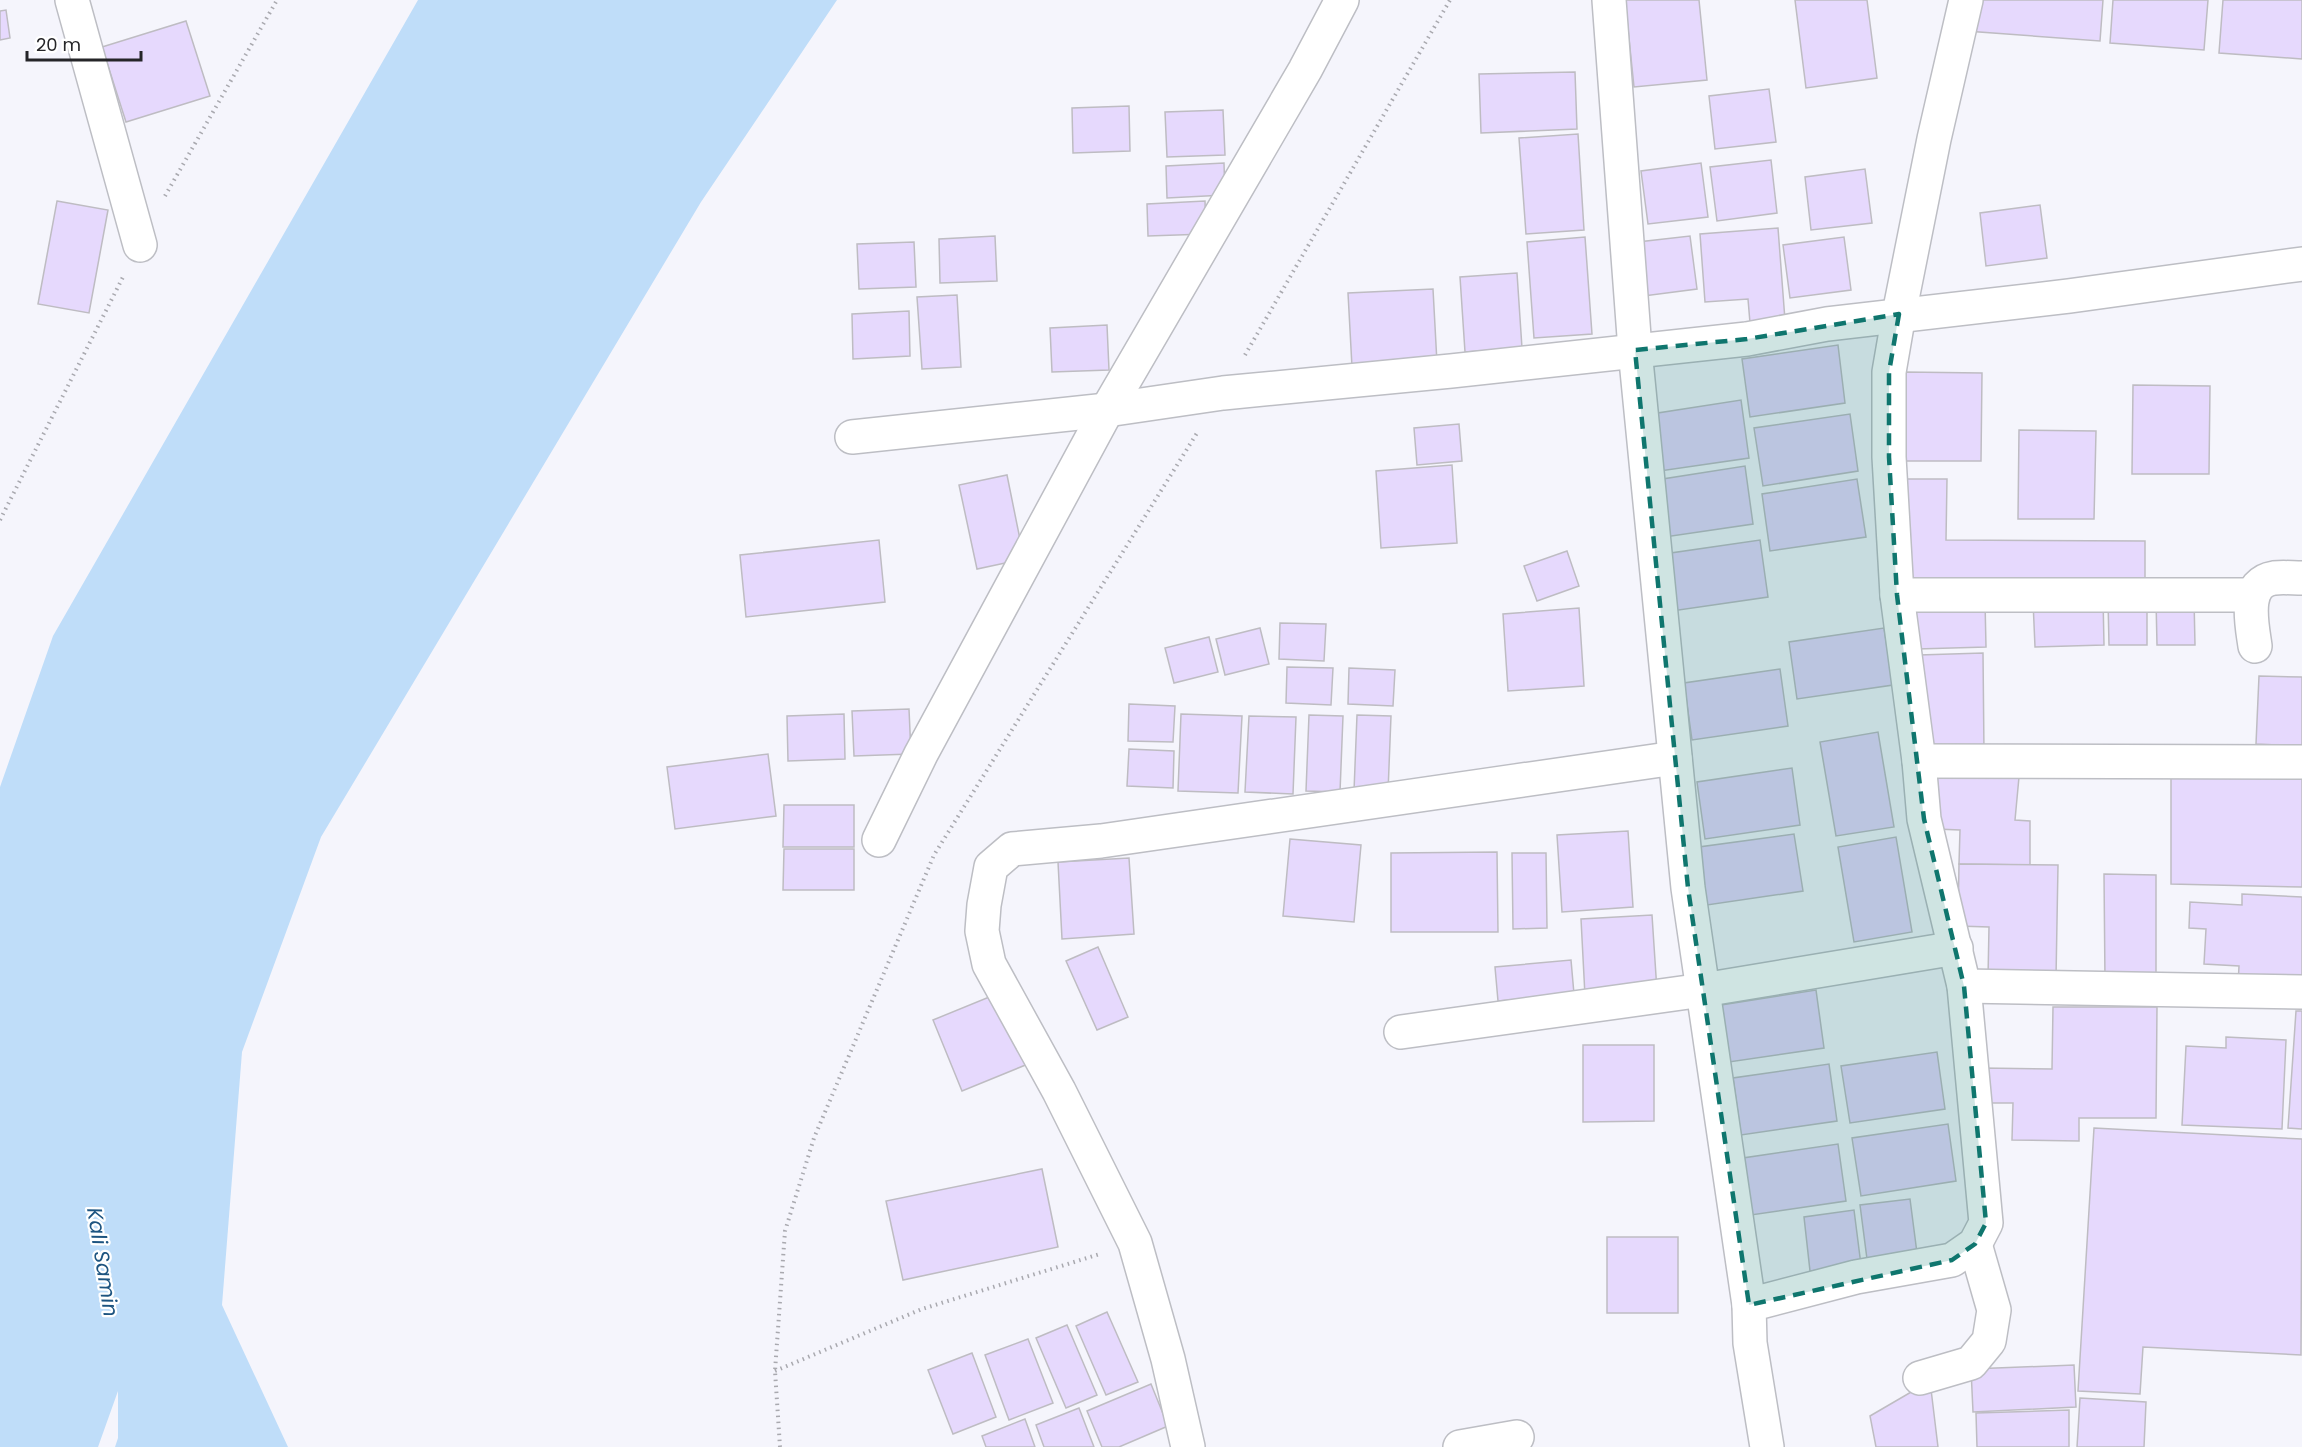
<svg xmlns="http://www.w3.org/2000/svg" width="2302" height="1447" font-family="Poppins,sans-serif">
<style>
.water{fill:#bfddf9}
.building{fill:#e6d9fd;stroke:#bebcc2;stroke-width:1.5}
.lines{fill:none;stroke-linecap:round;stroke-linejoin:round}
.street-casing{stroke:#bdbec4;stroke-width:36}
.path{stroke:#a9a9af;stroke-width:4;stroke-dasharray:1.5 4.5;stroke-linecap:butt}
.street{stroke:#fff;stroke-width:33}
.marked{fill:#0f766e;fill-opacity:0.2;stroke:#0f766e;stroke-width:4.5;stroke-dasharray:12 8;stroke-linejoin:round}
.labels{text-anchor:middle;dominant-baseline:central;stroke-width:4.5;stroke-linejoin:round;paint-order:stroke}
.water-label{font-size:21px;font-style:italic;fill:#1d5480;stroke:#fff}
</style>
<rect width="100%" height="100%" fill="#f5f5fc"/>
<!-- water -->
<polygon class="water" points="418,0 837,0 701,202 321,837 242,1052 222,1305 288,1447 115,1447 118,1438 118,1391 98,1447 0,1447 0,787 53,636"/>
<!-- building -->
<g class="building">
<polygon points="1625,0 1699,0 1707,80 1634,87"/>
<polygon points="1795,0 1867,0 1877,78 1806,88"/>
<polygon points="1971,0 2103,0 2100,41 1966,31"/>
<polygon points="2113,0 2208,0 2204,50 2110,43"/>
<polygon points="2223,0 2302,0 2302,59 2219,53"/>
<polygon points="6,10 10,38 0,40 0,11"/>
<polygon points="186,21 210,96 126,122 102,47"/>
<polygon points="1575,72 1577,129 1481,133 1479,74"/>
<polygon points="1769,89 1776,142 1715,149 1709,96"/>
<polygon points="1129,106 1130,151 1073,153 1072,108"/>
<polygon points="1223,110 1225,155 1167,157 1165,112"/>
<polygon points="1578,134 1584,230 1526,234 1519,138"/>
<polygon points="1771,160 1777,213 1717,221 1710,167"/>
<polygon points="1224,163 1225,195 1167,198 1166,166"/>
<polygon points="1701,163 1708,217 1648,224 1641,171"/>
<polygon points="1865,169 1872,223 1811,230 1805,177"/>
<polygon points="57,201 108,210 89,313 38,304"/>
<polygon points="1205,201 1206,234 1148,236 1147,204"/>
<polygon points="2040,205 2047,258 1986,266 1980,213"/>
<polygon points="1778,228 1785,320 1750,323 1748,299 1705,302 1700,234"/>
<polygon points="995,236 997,281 940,283 939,239"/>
<polygon points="1690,236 1697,289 1636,297 1629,243"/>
<polygon points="1585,237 1592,334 1534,338 1527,242"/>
<polygon points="1844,237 1851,290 1790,298 1783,245"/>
<polygon points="914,242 916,287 859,289 857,244"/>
<polygon points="1517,273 1522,348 1465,352 1460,277"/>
<polygon points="1433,289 1437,363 1352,367 1348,293"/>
<polygon points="957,295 961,367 922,369 917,297"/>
<polygon points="909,311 910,356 853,359 852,314"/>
<polygon points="1107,325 1109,370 1052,372 1050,328"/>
<polygon points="1838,345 1845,403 1750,417 1742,359"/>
<polygon points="1905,372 1982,373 1981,461 1905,461"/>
<polygon points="2133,385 2210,386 2209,474 2132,474"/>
<polygon points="1741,400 1749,458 1653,472 1645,415"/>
<polygon points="1850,414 1858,471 1763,486 1754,428"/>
<polygon points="1459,424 1462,461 1417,465 1414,428"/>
<polygon points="2019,430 2096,431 2094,519 2018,519"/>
<polygon points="1452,465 1457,543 1381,548 1376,471"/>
<polygon points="1745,466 1753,524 1658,538 1650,481"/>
<polygon points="1007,475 1024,559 977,569 959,485"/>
<polygon points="1857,479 1866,537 1770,551 1762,494"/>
<polygon points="1907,479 1947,479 1946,540 2145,541 2145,588 1906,588"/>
<polygon points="879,540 885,602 746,617 740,555"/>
<polygon points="1760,540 1768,597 1672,611 1664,554"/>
<polygon points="1567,551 1579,586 1537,601 1524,566"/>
<polygon points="2103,598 2104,645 2035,647 2033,601"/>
<polygon points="2194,599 2195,645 2157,645 2156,600"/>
<polygon points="2108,600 2147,600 2147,645 2109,645"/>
<polygon points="1985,601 1986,647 1917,649 1916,603"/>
<polygon points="1579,608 1584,686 1508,691 1503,614"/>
<polygon points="1280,623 1326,624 1324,661 1279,659"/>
<polygon points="1260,628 1269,664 1225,675 1216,639"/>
<polygon points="1884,628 1893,685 1797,699 1789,642"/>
<polygon points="1209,637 1218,672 1174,683 1165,648"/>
<polygon points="1983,653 1984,753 1921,754 1919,655"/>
<polygon points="1287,667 1333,668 1331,705 1286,703"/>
<polygon points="1349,668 1395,670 1393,706 1348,704"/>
<polygon points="1780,669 1788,726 1692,740 1684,683"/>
<polygon points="2259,676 2302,677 2302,746 2256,744"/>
<polygon points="1129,704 1175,706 1173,742 1128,741"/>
<polygon points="909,709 911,754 854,756 852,711"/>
<polygon points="844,714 845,759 788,761 787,716"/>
<polygon points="1181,714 1242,716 1238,793 1178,791"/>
<polygon points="1309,715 1343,716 1340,792 1306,791"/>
<polygon points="1357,715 1391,716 1388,792 1354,791"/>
<polygon points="1249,716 1296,717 1293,794 1245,792"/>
<polygon points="1878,732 1894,827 1836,836 1820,742"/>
<polygon points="1129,749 1174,751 1173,788 1127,786"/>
<polygon points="768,754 776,816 675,829 667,767"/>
<polygon points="1792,768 1800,825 1705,839 1697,782"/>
<polygon points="2171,773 2302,776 2302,887 2171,884"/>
<polygon points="1932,777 2019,777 2015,820 2030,821 2030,865 1959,864 1960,830 1936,829"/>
<polygon points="784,805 854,805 854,847 783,847"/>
<polygon points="1628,831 1633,907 1562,912 1557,835"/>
<polygon points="1794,834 1803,891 1707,905 1699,847"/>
<polygon points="1896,837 1912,932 1854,942 1838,847"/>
<polygon points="1290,839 1361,845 1354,922 1283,916"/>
<polygon points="784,849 854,849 854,890 783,890"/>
<polygon points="1497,852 1498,932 1391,932 1391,853"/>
<polygon points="1512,853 1546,853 1547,928 1513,929"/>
<polygon points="1129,858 1134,934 1062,939 1058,862"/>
<polygon points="1959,864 2058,865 2056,978 1988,977 1989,927 1958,926"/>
<polygon points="2104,874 2156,875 2156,981 2105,981"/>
<polygon points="2242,894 2302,897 2302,989 2238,985 2239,966 2204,964 2206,929 2189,928 2190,902 2242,905"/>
<polygon points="1652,915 1657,991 1585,996 1581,919"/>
<polygon points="1098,947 1128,1017 1097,1030 1066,961"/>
<polygon points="1571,960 1574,994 1498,1001 1495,967"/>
<polygon points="1816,990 1824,1048 1729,1062 1721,1005"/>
<polygon points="999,993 1028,1064 962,1091 933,1020"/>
<polygon points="2053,1007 2157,1007 2156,1118 2079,1118 2079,1141 2012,1140 2013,1103 1982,1103 1982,1068 2052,1069"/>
<polygon points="2296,1011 2302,1011 2302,1129 2288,1128"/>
<polygon points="2226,1037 2286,1040 2282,1129 2182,1125 2186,1046 2226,1048"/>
<polygon points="1583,1045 1654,1045 1654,1121 1583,1122"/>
<polygon points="1937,1052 1945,1109 1850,1123 1841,1066"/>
<polygon points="1829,1064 1837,1121 1741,1135 1733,1078"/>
<polygon points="1948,1124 1956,1181 1861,1196 1852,1138"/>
<polygon points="2094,1128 2302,1139 2301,1355 2143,1347 2140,1394 2078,1391"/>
<polygon points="1838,1144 1846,1201 1751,1215 1743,1158"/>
<polygon points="1042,1169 1058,1247 903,1280 886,1201"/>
<polygon points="1910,1199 1917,1253 1867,1259 1860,1205"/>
<polygon points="1854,1210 1861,1265 1810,1271 1804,1217"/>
<rect x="1607" y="1237" width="71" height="76"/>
<polygon points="1107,1312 1138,1382 1106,1395 1076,1326"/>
<polygon points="1067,1325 1097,1395 1066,1408 1036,1338"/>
<polygon points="1028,1339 1053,1403 1009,1420 985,1355"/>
<polygon points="972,1353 996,1417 953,1434 928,1370"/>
<polygon points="2074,1365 2076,1407 1973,1412 1971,1369"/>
<polygon points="1930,1381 1938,1447 1876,1447 1870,1416"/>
<polygon points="1151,1384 1168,1426 1119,1447 1102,1447 1087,1411"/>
<polygon points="2080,1398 2146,1402 2144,1447 2077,1447"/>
<polygon points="1079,1408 1094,1447 1044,1447 1036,1425"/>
<polygon points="2069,1410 2069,1447 1977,1447 1976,1413"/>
<polygon points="1025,1419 1035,1447 986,1447 982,1436"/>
</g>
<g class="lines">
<defs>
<g id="street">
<polyline points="72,0 140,245"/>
<polyline points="1609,0 1635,350 1688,888 1749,1305"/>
<polyline points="852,437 1107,410 1223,393 1451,371 1747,339 1827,324 2069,296 2302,264"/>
<polyline points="1897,595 2253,595"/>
<path d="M 2255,646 C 2252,624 2242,583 2274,578 C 2283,577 2293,578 2302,578"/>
<polyline points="1919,761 2302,762"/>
<polyline points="879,840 921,754 1107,410 1305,70 1342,0"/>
<polyline points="1964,986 2302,992"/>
<polyline points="1401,1032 1703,990 1956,948"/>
<polyline points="1920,1378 1971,1363 1989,1341 1994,1310 1975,1244"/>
<polyline points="1188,1447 1168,1359 1135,1243 1059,1091 989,964 982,931 984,905 991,867 1012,849 1101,841 1675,758"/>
<polyline points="1460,1447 1517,1437"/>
<polyline points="1767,1447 1750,1343 1749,1305 1856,1277 1952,1260 1975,1244 1986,1223 1964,986 1924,819 1919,761 1897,595 1889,457 1889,372 1899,314 1934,139 1966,0"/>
</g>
</defs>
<!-- street casing -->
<use href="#street" class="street-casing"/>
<!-- path -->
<g class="path">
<polyline points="165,196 277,0"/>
<polyline points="1245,355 1450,0"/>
<polyline points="0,520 123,277"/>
<polyline points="775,1371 922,1309 1100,1254"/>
<polyline points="780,1447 775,1371 785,1231 814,1138 934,855 1197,433"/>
</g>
<!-- street -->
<use href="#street" class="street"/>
</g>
<!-- marked area -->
<path class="marked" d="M 1899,314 L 1889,372 L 1889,457 L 1897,595 L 1924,819 L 1964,986 L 1986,1223 L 1975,1244 L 1952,1260 L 1749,1305 L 1688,888 L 1635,350 L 1747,339 Z"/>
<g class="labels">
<!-- water labels -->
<g class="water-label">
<text transform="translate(103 1262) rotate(81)">Kali Samin</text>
</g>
</g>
<!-- scale -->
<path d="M27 51v9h114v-9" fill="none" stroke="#252528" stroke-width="3"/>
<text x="36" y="51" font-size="18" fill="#252528" stroke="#ffffff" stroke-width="4.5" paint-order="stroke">20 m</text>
</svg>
